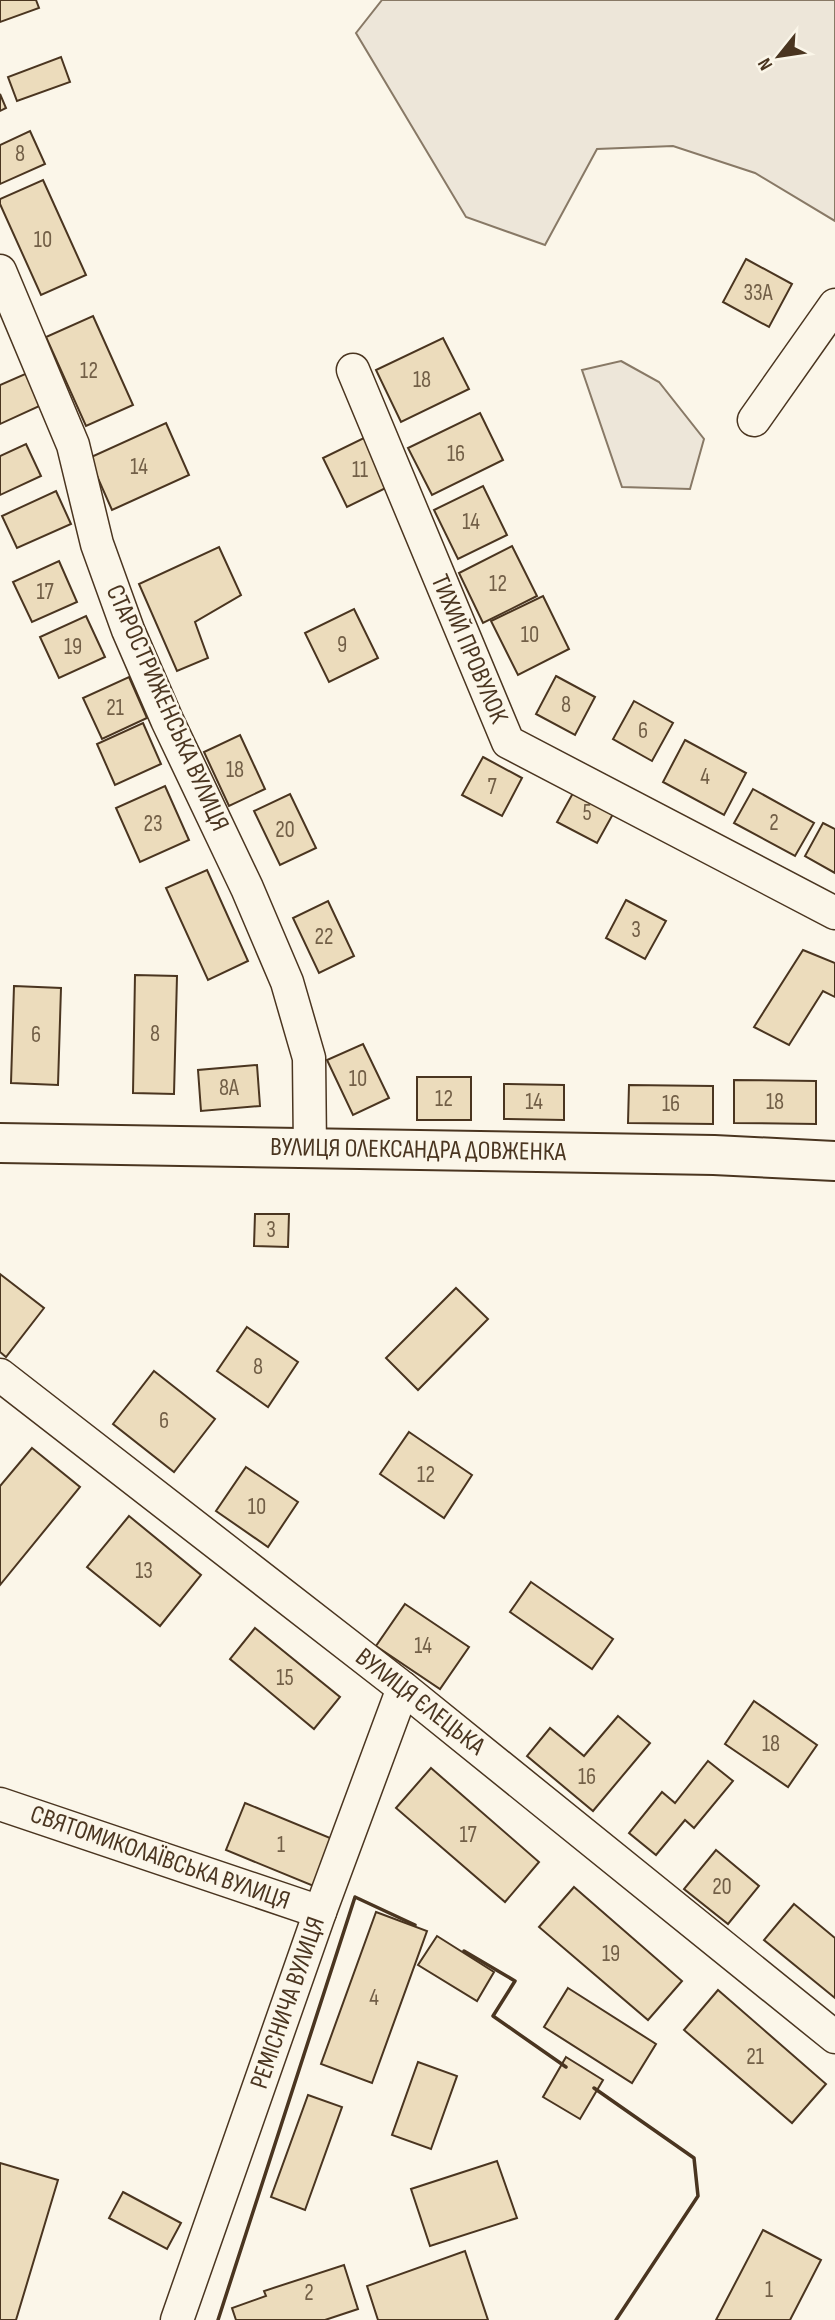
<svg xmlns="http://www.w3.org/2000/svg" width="835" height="2320" font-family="'Sofia Sans Condensed',sans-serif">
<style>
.green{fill:#ede6d9;stroke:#887966;stroke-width:2}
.building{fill:#ecdcbc;stroke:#4a3520;stroke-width:2}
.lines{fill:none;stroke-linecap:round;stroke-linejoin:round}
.minor-casing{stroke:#4a3520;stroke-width:35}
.major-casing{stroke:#4a3520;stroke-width:42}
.minor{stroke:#fbf6e9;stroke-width:32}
.major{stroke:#fbf6e9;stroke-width:38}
.wall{stroke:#4a3520;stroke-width:3.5}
.labels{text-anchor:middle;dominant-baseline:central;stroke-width:5;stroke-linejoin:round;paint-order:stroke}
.number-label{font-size:23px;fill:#725f47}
.street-label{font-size:26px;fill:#4a3520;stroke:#fbf6e9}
</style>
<rect width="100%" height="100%" fill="#fbf6e9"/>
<!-- green -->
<g class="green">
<polygon points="382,0 835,0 835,221 755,173 673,146 597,149 545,245 466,217 356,33"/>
<polygon points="621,361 659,382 704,439 690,489 622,487 582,370"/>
</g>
<!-- building -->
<g class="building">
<polygon points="0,0 36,0 39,8 0,22"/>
<polygon points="61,57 70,82 17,101 8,77"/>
<polygon points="0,94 6,108 0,111"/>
<polygon points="30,131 45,164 0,184 0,145"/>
<polygon points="43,180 86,275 41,295 0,204 0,199"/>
<polygon points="746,259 792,284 769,327 723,302"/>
<polygon points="93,316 133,405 86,426 46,337"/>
<polygon points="443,338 469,389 401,422 376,370"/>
<polygon points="32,371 46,403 0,424 0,385"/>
<polygon points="480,413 503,460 432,495 408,448"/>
<polygon points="166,423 189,475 112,510 89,458"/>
<polygon points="372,434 396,483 347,507 323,458"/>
<polygon points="26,444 41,476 0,495 0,456"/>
<polygon points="483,486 507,535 458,559 434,510"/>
<polygon points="56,491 71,524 17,548 2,516"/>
<polygon points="512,546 537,596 483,623 459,573"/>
<polygon points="219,547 241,595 195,622 208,658 177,671 139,584"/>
<polygon points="59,561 77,602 32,622 13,582"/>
<polygon points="543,596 569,649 518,675 491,621"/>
<polygon points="354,609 378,658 329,682 305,633"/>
<polygon points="86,616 105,657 59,678 40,637"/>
<polygon points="556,676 595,697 575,735 536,714"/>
<polygon points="129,677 147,718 102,739 83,698"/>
<polygon points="634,701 673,723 652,761 613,739"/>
<polygon points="143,723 161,764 115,785 97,744"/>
<polygon points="240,735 265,789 229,806 204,752"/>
<polygon points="685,740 746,773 724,815 663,782"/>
<polygon points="483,757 522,778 502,816 462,795"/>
<polygon points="578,784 618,805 597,843 557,822"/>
<polygon points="165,786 189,840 140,862 116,808"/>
<polygon points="753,789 814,823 795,856 734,823"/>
<polygon points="290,794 316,848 280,865 254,811"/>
<polygon points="823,823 835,829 835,873 805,856"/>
<polygon points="207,870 248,961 208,980 166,888"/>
<polygon points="626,900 666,921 645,959 606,938"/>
<polygon points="328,901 354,956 319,973 293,918"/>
<polygon points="803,950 835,963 835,997 823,991 789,1045 754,1027"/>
<polygon points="135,975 177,976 174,1094 133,1093"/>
<polygon points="14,986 61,988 58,1085 11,1083"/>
<polygon points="363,1044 389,1098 353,1115 327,1060"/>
<polygon points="257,1065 260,1106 201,1111 198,1070"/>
<rect x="417" y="1077" width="54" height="43"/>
<polygon points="734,1080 816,1081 816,1124 734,1123"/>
<polygon points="504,1084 564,1085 564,1120 504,1119"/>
<polygon points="629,1085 713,1086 713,1124 628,1123"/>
<polygon points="255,1214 289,1214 288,1247 254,1246"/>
<polygon points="0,1274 44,1308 6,1357 0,1352"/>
<polygon points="456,1288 488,1319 418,1390 386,1358"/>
<polygon points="247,1327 298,1362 268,1407 217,1371"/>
<polygon points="154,1371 215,1419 174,1472 113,1424"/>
<polygon points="409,1432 472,1475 444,1518 380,1474"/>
<polygon points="32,1448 80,1487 0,1585 0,1486"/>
<polygon points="246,1467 298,1502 268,1547 216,1511"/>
<polygon points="129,1516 201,1575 160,1626 87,1567"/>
<polygon points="531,1582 613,1639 592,1669 510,1612"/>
<polygon points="405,1604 469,1647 440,1689 376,1646"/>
<polygon points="255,1628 340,1697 314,1729 230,1659"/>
<polygon points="754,1701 817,1745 788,1787 725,1744"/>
<polygon points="618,1716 650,1743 593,1811 527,1756 550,1728 584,1756"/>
<polygon points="708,1761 733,1781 694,1828 685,1820 656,1855 629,1833 662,1792 675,1803"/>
<polygon points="431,1768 539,1862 505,1902 396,1808"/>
<polygon points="245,1803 335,1840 316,1887 226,1850"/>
<polygon points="716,1850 759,1886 728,1924 684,1889"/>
<polygon points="574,1887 682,1981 648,2020 539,1927"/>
<polygon points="794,1904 835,1938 835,1998 764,1940"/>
<polygon points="376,1912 427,1931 372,2083 321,2064"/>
<polygon points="437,1936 494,1972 477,2001 418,1965"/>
<polygon points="568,1988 656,2044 632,2083 544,2027"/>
<polygon points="718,1990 826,2084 792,2123 684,2030"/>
<polygon points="566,2057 603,2080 580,2119 543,2097"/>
<polygon points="418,2062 457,2076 431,2149 392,2135"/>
<polygon points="308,2095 342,2107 305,2210 271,2197"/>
<polygon points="497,2161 517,2218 430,2246 411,2189"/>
<polygon points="0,2163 58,2180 16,2320 0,2320"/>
<polygon points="123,2192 181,2223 167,2249 109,2218"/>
<polygon points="763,2230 821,2260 790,2320 716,2320"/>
<polygon points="465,2251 488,2320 378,2320 367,2286"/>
<polygon points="344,2265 358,2309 325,2320 236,2320 232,2308 266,2296 264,2291"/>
</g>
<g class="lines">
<defs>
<g id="minor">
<polyline points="0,271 73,445 97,544 128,630 167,720 247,888 287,982 309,1058 310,1149"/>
<polyline points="353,370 508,742 835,913"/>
<polyline points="754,420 835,305"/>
<polyline points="0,1375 403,1688 835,2037"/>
<polyline points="0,1804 320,1912"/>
<polyline points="177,2320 320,1912 403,1688"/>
</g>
<polyline id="major" points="0,1143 714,1155 835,1161"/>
</defs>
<!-- minor casing -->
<use href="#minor" class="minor-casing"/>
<!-- major casing -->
<use href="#major" class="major-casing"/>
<!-- minor -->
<use href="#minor" class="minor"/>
<!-- major -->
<use href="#major" class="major"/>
<!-- wall -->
<g class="wall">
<polyline points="464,1951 515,1981 493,2016 566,2067"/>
<polyline points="594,2088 694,2158 698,2196 616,2320"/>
<polyline points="218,2320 355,1897 415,1925"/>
</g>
</g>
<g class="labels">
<!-- number labels -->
<g class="number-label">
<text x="20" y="154">8</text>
<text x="43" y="240">10</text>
<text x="758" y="293">33А</text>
<text x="89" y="371">12</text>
<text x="422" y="380">18</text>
<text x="456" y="454">16</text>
<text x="139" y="467">14</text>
<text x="360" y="470">11</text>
<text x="471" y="522">14</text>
<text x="498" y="584">12</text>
<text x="45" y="592">17</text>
<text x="530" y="635">10</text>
<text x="342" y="645">9</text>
<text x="73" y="647">19</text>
<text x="566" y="705">8</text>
<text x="115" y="708">21</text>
<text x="643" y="731">6</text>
<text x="235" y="770">18</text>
<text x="705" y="777">4</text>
<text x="492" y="787">7</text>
<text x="587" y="813">5</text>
<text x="774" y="823">2</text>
<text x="153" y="824">23</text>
<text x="285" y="830">20</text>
<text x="636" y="930">3</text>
<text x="324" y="937">22</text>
<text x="155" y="1034">8</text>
<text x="36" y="1035">6</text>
<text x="358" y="1079">10</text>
<text x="229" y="1088">8А</text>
<text x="444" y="1099">12</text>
<text x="534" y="1102">14</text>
<text x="775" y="1102">18</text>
<text x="671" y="1104">16</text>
<text x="271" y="1230">3</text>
<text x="258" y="1367">8</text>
<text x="164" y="1421">6</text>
<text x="426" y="1475">12</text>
<text x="257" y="1507">10</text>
<text x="144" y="1571">13</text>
<text x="423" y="1646">14</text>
<text x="285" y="1678">15</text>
<text x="771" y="1744">18</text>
<text x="587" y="1777">16</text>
<text x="468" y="1835">17</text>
<text x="281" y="1845">1</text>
<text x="722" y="1887">20</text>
<text x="611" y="1954">19</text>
<text x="374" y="1998">4</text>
<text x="755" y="2057">21</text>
<text x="769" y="2290">1</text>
<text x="309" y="2293">2</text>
</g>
<!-- street labels -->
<g class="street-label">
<text transform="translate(469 649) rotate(67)">ТИХИЙ ПРОВУЛОК</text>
<text transform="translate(167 708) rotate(66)">СТАРОСТРИЖЕНСЬКА ВУЛИЦЯ</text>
<text transform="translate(418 1150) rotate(1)">ВУЛИЦЯ ОЛЕКСАНДРА ДОВЖЕНКА</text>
<text transform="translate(420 1702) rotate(38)">ВУЛИЦЯ ЄЛЕЦЬКА</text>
<text transform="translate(160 1858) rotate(19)">СВЯТОМИКОЛАЇВСЬКА ВУЛИЦЯ</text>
<text transform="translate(288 2003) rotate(-71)">РЕМІСНИЧА ВУЛИЦЯ</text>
</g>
</g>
<!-- north arrow -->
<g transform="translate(779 56) rotate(240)" stroke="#fbf6e9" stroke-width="5" paint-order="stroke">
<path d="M0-5L12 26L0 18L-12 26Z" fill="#4a3520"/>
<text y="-10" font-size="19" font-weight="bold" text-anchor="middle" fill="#4a3520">N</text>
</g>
</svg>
